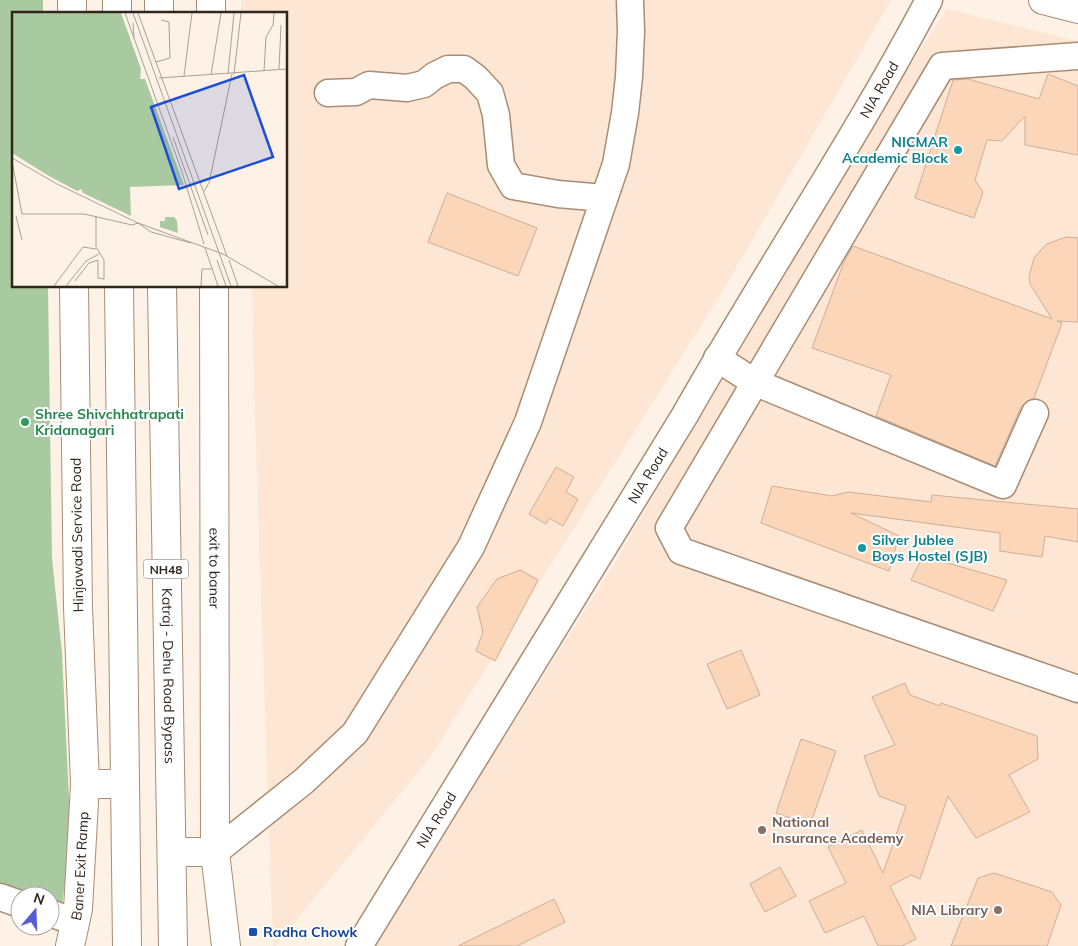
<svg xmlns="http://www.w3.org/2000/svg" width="1078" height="946" font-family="Mulish,sans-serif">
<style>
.built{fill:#fee6d4}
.green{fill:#a9caa1}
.building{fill:#fcd6b8;stroke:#cdae95}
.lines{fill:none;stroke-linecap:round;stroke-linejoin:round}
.minor-casing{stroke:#aa8c74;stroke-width:29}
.major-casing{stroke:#aa8c74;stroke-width:30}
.highway-casing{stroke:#aa8c74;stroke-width:30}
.minor{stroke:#fff;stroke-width:26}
.major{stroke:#fff;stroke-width:28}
.highway{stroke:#fff;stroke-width:28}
.culture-dot{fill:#0f9aa8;stroke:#fff;stroke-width:2}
.leisure-dot{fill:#2e9e5b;stroke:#fff;stroke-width:2}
.education-dot{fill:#8d6e63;stroke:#fff;stroke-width:2}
.transit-dot{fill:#1a4fb4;stroke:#fff;stroke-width:2}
.labels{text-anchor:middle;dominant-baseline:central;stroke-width:4;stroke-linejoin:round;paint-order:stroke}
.shield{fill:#fff;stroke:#6f6660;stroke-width:1}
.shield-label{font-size:12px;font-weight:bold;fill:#31251c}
.street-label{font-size:14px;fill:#31251c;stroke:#fff}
.culture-label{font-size:14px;font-weight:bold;fill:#0d838f;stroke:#fff;text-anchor:end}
.leisure-label{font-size:14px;font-weight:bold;fill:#27864d;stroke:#fff;text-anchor:start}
.education-label{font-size:14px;font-weight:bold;fill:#785e54;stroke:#fff;text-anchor:start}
.transit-label{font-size:14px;font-weight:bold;fill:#164399;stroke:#fff;text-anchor:start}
.inset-road{fill:none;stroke:#ac9f95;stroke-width:1}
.view{fill:#1d4ed8;fill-opacity:0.15;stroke:#1d4ed8;stroke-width:2.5}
.inset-edge{fill:none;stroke:#31251c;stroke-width:2.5}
</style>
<rect width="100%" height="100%" fill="#fef1e6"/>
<!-- built -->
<g class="built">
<polygon points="241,0 891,0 722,292 429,759 275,946 273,946 254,387 252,286 286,286 286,14 241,14"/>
<polygon points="947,9 1078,41 1078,946 371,946 614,565 713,393 897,86"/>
</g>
<!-- green -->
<polygon class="green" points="0,0 43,0 43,14 14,14 14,286 48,286 52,558 62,653 71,841 60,918 50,915 50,896 20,896 0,900"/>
<!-- building -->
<g class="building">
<polygon points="1048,74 1078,86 1078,155 1025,145 1025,116 1002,141 987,140 975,180 983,192 974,218 915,198 953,80 968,79 1039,99"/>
<polygon points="447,193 537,228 518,276 428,242"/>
<polygon points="1066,237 1078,238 1078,322 1057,321 1062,323 1034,398 1027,401 1021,407 995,466 876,416 891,375 812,348 844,262 853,246 1052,319 1030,284 1029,277 1034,258 1040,251 1047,244"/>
<polygon points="556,467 574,477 566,492 578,499 563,526 549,518 546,524 529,514"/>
<polygon points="772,486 832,496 848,492 931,502 932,495 1078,509 1078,542 1045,536 1042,557 1000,551 1000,533 851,513 899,536 889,571 761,523"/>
<polygon points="923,556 1007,580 993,611 911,580"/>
<polygon points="520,570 538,580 495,661 476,651 483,632 477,607 497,579"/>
<polygon points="741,650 760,695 727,709 707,664"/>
<polygon points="905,683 910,695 940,706 941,703 1037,736 1038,759 1009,775 1030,812 976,838 948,796 920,879 911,875 890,886 916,939 902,946 878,946 864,916 825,933 809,901 846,883 828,847 862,830 883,873 906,806 879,796 864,756 895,745 872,697"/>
<polygon points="801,739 836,751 810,825 776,813"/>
<polygon points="780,867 796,896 765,912 750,884"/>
<polygon points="994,873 1052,892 1061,905 1047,946 951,946 978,878"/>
<polygon points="554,899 565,922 517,946 458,946"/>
</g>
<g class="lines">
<defs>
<g id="minor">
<polyline points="1078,56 942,66 669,528 681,551 1078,689"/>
<polyline points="328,93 356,92 369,85 407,88 424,84 434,76 448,69 464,69 475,77 490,93 496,115 501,165 513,186 558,194 604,198"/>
<polyline points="717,358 754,382 1003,485 1035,413"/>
<polyline points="215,852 304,781 355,733 471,547 528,422 616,164 625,113 629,77 631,32 630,0"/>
<polyline points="0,897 20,904"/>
<polyline points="50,913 75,922"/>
<path id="s1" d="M 359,946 L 685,415 C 764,275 854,142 929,0"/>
</g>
<g id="major">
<polyline points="72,0 72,14"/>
<polyline points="211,0 211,14"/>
<polyline points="1043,0 1078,9"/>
<path id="s2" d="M 214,286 L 215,852 L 226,946"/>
<polyline points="172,852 215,852"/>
<path id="s3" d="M 70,946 L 78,909 L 85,784 L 78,607 L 74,286"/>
</g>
<g id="highway">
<polyline points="117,0 117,14"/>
<polyline points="159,0 159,14"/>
<polyline points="119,286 127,946"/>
<path id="s4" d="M 162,286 L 173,946"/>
<polyline points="85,784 125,784"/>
</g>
</defs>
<!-- minor casing -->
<use href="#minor" class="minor-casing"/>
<!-- major casing -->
<use href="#major" class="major-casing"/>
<!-- highway casing -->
<use href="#highway" class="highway-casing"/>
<!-- minor -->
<use href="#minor" class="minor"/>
<!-- major -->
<use href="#major" class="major"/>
<!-- highway -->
<use href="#highway" class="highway"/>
</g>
<!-- markers -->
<g class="culture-dot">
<circle cx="958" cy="150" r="5"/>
<circle cx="862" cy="548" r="5"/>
</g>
<circle class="leisure-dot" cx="25" cy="422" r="5"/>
<g class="education-dot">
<circle cx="762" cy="830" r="5"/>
<circle cx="998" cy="910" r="5"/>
</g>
<rect class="transit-dot" x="248" y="927" width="10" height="10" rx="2.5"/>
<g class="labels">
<!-- shield labels -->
<rect class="shield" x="143.5" y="559.5" width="45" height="19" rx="4"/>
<g class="shield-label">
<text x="166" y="569">NH48</text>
</g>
<!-- street labels -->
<g class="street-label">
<text stroke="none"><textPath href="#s1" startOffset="1002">NIA Road</textPath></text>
<text stroke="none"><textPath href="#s1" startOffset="552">NIA Road</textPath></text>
<text transform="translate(77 535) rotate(-91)">Hinjawadi Service Road</text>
<text stroke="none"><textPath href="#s2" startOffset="282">exit to baner</textPath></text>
<text stroke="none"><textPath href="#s4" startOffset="390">Katraj - Dehu Road Bypass</textPath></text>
<text stroke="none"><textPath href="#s1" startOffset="148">NIA Road</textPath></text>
<text stroke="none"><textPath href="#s3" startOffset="81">Baner Exit Ramp</textPath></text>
</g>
<!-- culture labels -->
<g class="culture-label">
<text x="948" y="142">NICMAR<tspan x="948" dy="16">Academic Block</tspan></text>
<text x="872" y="540" text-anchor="start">Silver Jublee<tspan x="872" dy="16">Boys Hostel (SJB)</tspan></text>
</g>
<!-- leisure labels -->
<g class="leisure-label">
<text x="35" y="414">Shree Shivchhatrapati<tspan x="35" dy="16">Kridanagari</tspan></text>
</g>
<!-- education labels -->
<g class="education-label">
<text x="772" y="822">National<tspan x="772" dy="16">Insurance Academy</tspan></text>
<text x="988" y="910" text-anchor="end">NIA Library</text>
</g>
<!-- transit labels -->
<g class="transit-label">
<text x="263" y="932">Radha Chowk</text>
</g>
</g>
<!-- overview -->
<g transform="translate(12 12)">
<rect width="275" height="275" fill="#fef1e6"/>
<path d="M 0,1 L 109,1 L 129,57 L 128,67 L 133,67 L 172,173 L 118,175 L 119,204 L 71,181 L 69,177 L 65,179 L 37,164 L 0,141 ZM 153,205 L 162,205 L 165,209 L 166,221 L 148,215 L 148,209 L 153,209 Z" fill="#a9caa1"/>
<path class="inset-road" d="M 113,1 L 170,160 L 192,232M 121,1 L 219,274M 126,1 L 215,244M 121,11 L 122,26M 144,50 L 158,46 L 157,10 L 149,8M 267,57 L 269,13M 252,59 L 254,25 L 261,13 L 262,1M 216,62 L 222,1M 222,62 L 229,1M 199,63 L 209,1M 172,64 L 180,1M 147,66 L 275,57M 161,125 L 196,223M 0,146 L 45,172 L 126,211 L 211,242 L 266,274M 0,149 L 10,202 L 72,202 L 120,213 L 126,211M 192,179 L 197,171 L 220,62M 4,204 L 10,228M 84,204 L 84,235 L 92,248 L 92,267 L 86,266 L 86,248M 126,211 L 139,220 L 179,231M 193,236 L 206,274M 205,248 L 214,274M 217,248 L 226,274M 63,269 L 77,251 L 86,248M 42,274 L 71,235 L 84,237M 54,274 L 74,249 L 87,242M 189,274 L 190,257 L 200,257"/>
<path class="view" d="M 232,63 L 261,145 L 167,177 L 139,95 Z"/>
<rect width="275" height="275" class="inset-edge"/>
</g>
<!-- north arrow -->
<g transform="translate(35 911) rotate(19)"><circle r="24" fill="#ffffff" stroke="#ada8a4"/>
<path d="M0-4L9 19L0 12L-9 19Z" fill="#595dd4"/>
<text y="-8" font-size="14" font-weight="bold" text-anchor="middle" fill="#31251c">N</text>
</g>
</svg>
